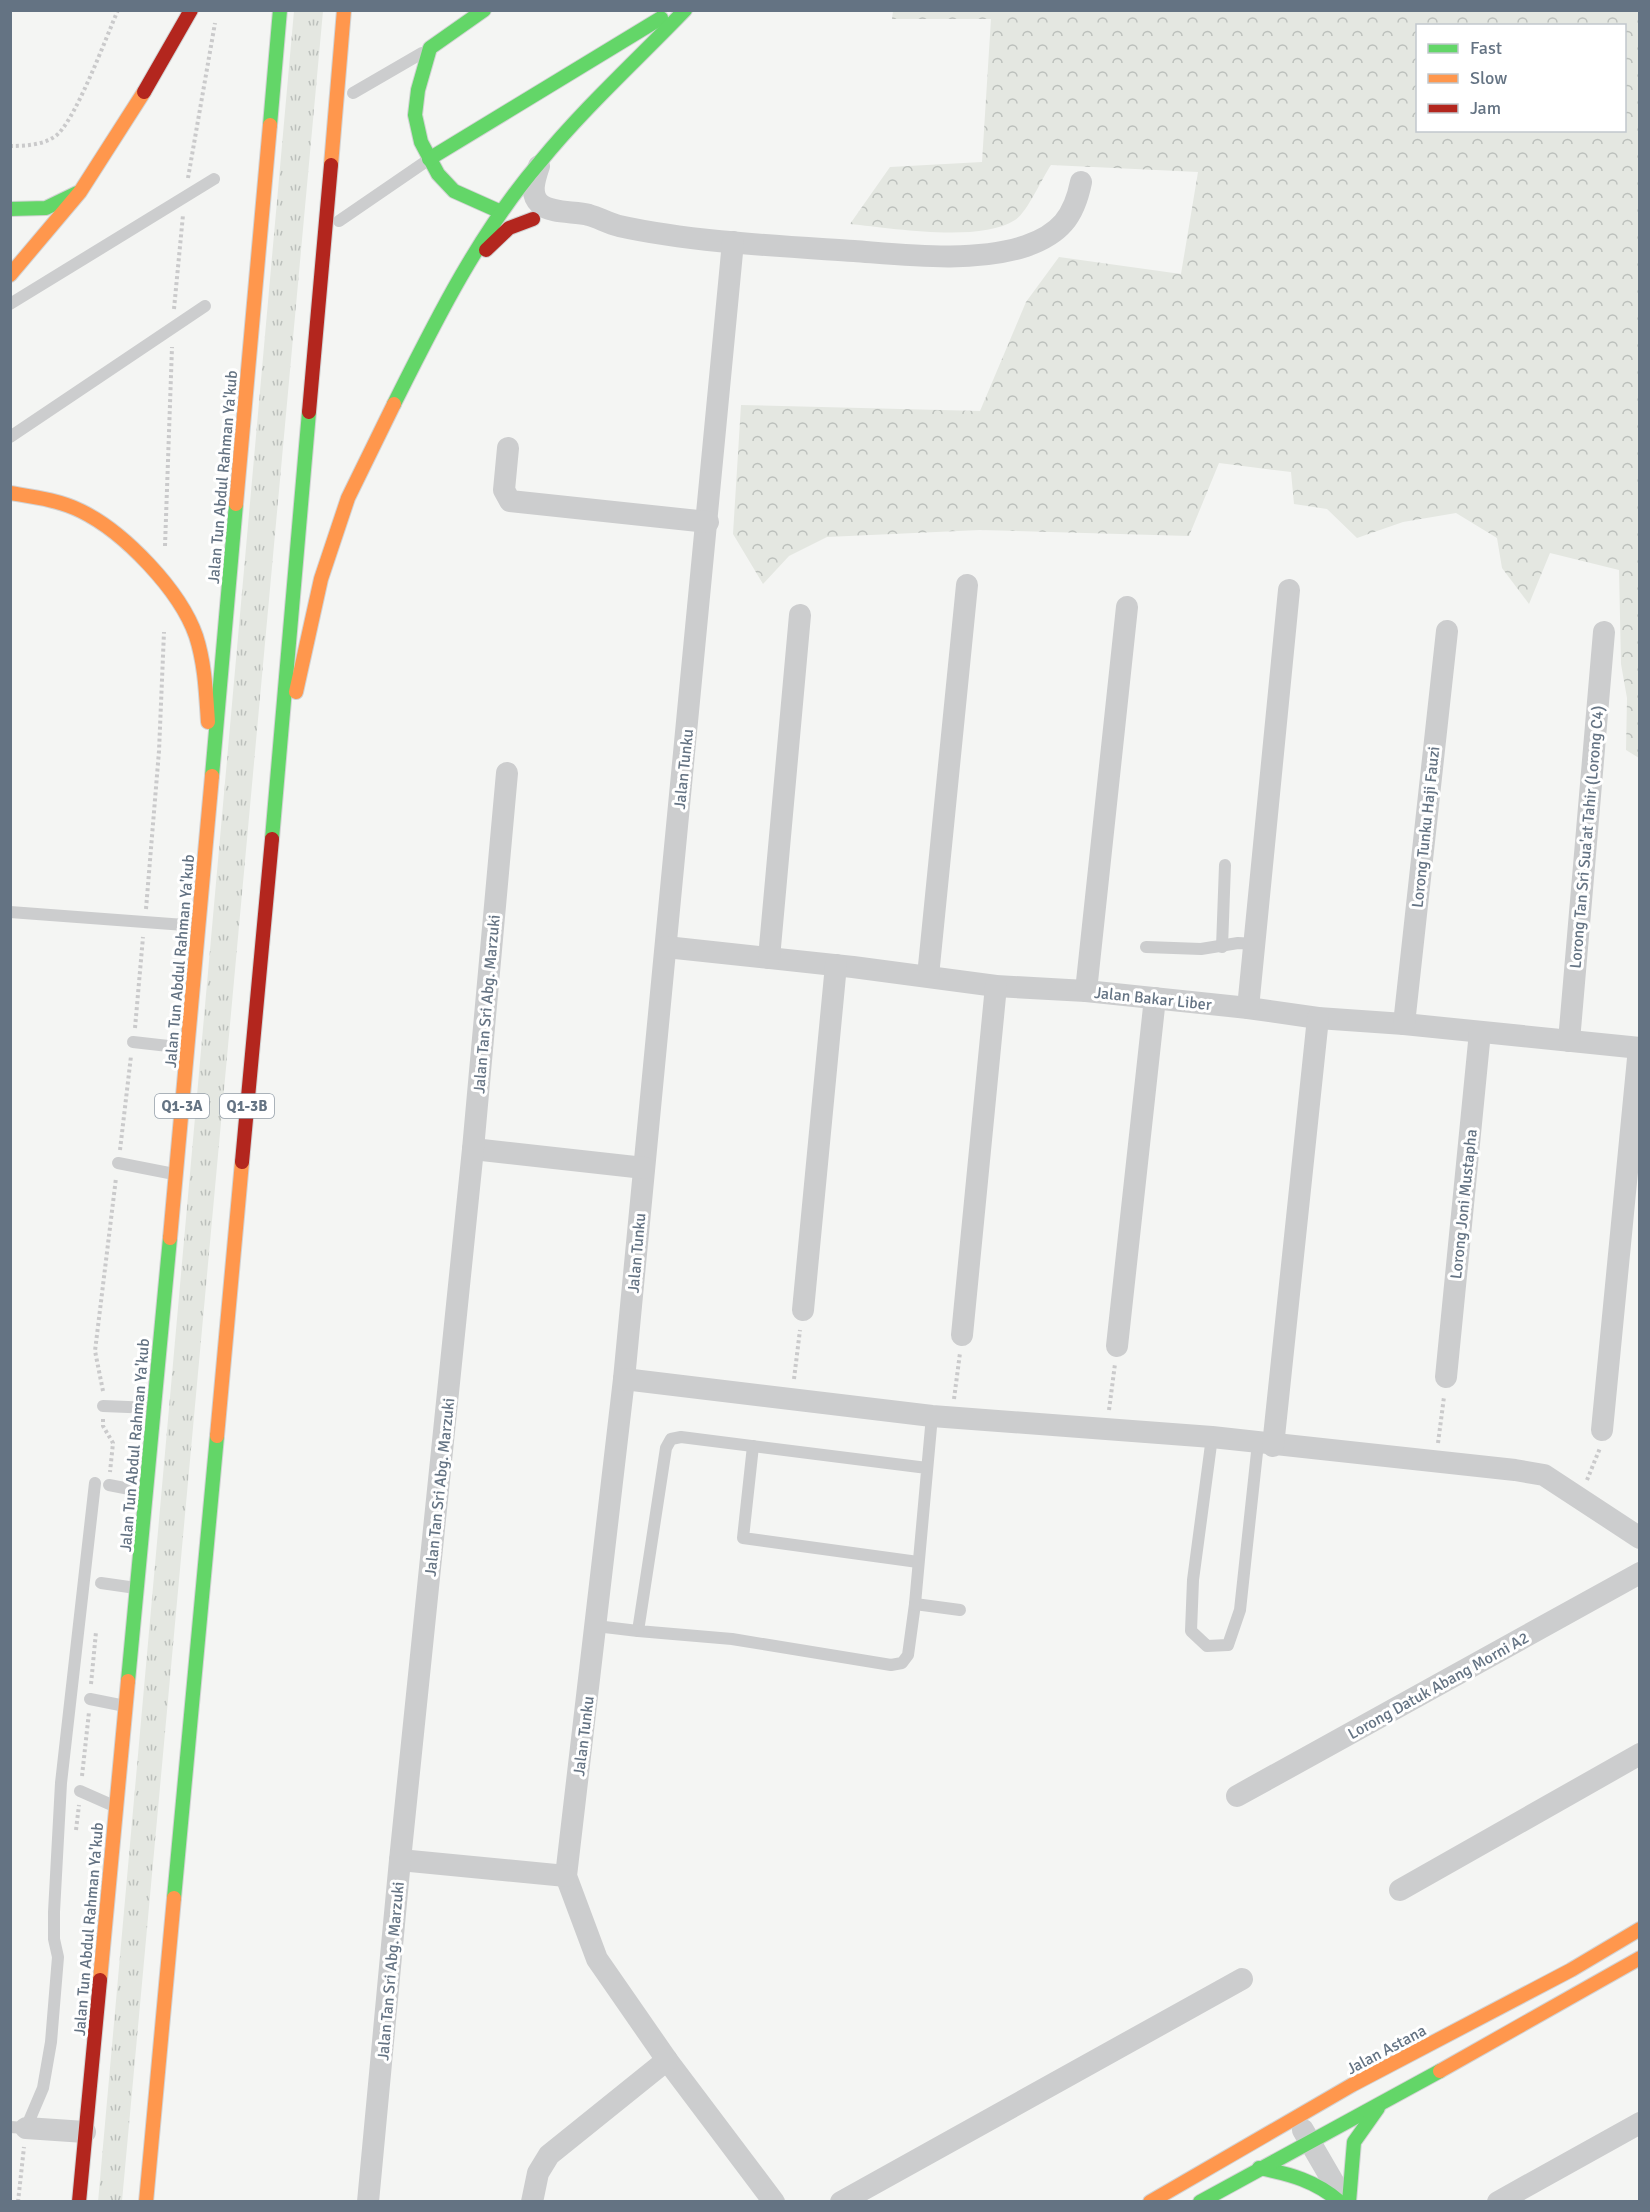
<svg xmlns="http://www.w3.org/2000/svg" width="1650" height="2212" viewBox="0 0 1650 2212" font-family="Signika,sans-serif">
	<style>
		.grass { fill: url(#grass-tufts) }
		.forest { fill: url(#forest-crowns); fill-rule: evenodd }
		.lines { fill: none; stroke-linecap: round; stroke-linejoin: round }
		.fast-casing { stroke: #d2d3d4; stroke-width: 16 }
		.slow-casing { stroke: #d2d3d4; stroke-width: 16 }
		.jam-casing { stroke: #d2d3d4; stroke-width: 16 }
		.path { stroke: #cacacb; stroke-width: 4; stroke-dasharray: 3 3; stroke-linecap: butt }
		.lane { stroke: #cccdce; stroke-width: 12 }
		.street { stroke: #cccdce; stroke-width: 22 }
		.fast { stroke: #63d668; stroke-width: 14 }
		.slow { stroke: #ff974d; stroke-width: 14 }
		.jam { stroke: #b3261e; stroke-width: 14 }
		.labels { text-anchor: middle; stroke-width: 6; stroke-linejoin: round; paint-order: stroke }
		.shield { fill: #fff; stroke: #929da8; stroke-width: 1.5 }
		.shield-label { font-size: 15px; font-weight: bold; fill: #647383 }
		.street-label { font-size: 16px; fill: #647383; stroke: #fff }
	</style>
	<defs>
		<pattern id="grass-tufts" width="24" height="20" patternUnits="userSpaceOnUse" patternTransform="scale(1.5)"><rect width="24" height="20" fill="#e4e7e1"/><path d="M3 7l-1-3M5 7V3M7 7l1-3M15 17l-1-3M17 17v-4M19 17l1-3" fill="none" stroke="#bcc0bc"/></pattern>
		<pattern id="forest-crowns" width="20" height="18" patternUnits="userSpaceOnUse" patternTransform="scale(1.5)"><rect width="20" height="18" fill="#e4e7e1"/><path d="M2 6a3 3 0 1 1 6 0M12 15a3 3 0 1 1 6 0" fill="none" stroke="#bcc0bc"/></pattern>
	</defs>
	<rect width="100%" height="100%" fill="#f4f5f3"/>
	<polygon class="grass" points="294,11 323,11 122,2201 98,2202"/>
	<path class="forest" d="M893 11H1639V758L1626 750 1627 698 1621 664 1619 570 1550 553 1529 604 1502 568 1497 538 1456 513 1403 522 1357 538 1327 509 1294 504 1291 472 1219 463 1189 536 980 530 827 537 789 556 763 584 733 534 741 405 980 411 1026 302 1059 257 1181 274 1198 172 1051 165C1042 178 1027 213 1015 220 980 243 891 228 850 224L890 167 982 162 991 19H892ZM1418 26H1624V130H1418Z"/>
	<g class="lines">
		<defs>
			<g id="fast">
				<polyline points="484,10 430,48 418,90 415,115 421,142 438,174 454,191 501,212"/>
				<polyline points="270,125 280,10"/>
				<polyline points="429,159 661,18"/>
				<polyline points="10,209 46,208 77,193"/>
				<path d="M394 404C436 320 479 233 540 162 584 108 637 60 685 10"/>
				<polyline points="212,776 236,504"/>
				<polyline points="272,839 309,412"/>
				<polyline points="128,1681 170,1238"/>
				<polyline points="174,1898 217,1436"/>
				<path d="M1259 2168C1290 2174 1316 2181 1340 2202"/>
				<polyline points="1200,2202 1440,2071"/>
				<polyline points="1349,2202 1354,2142 1378,2108"/>
			</g>
			<g id="slow">
				<polyline points="331,165 344,10"/>
				<polyline points="10,275 80,192 144,92"/>
				<path d="M10 493C34 497 59 500 81 511 124 532 180 590 196 636 205 664 206 693 208 722"/>
				<polyline points="236,504 270,125"/>
				<polyline points="296,692 321,579 348,498 394,404"/>
				<polyline points="170,1238 212,776"/>
				<polyline points="217,1436 242,1162"/>
				<polyline points="100,1980 128,1681"/>
				<polyline points="1440,2071 1640,1958"/>
				<polyline points="146,2202 174,1898"/>
				<polyline points="1150,2202 1352,2085 1571,1970 1640,1929"/>
			</g>
			<g id="jam">
				<polyline points="144,92 191,10"/>
				<polyline points="486,250 509,228 533,219"/>
				<polyline points="309,412 331,165"/>
				<polyline points="242,1162 272,839"/>
				<polyline points="79,2202 100,1980"/>
			</g>
		</defs>
		<use href="#fast" class="fast-casing"/>
		<use href="#slow" class="slow-casing"/>
		<use href="#jam" class="jam-casing"/>
		<g class="path">
			<path d="M10 146C26 146 47 145 59 133 79 111 105 40 118 10"/>
			<polyline points="188,178 215,23"/>
			<polyline points="174,309 183,215"/>
			<polyline points="165,546 172,347"/>
			<polyline points="146,909 159,751 164,632"/>
			<polyline points="135,1028 143,937"/>
			<polyline points="120,1150 131,1056"/>
			<polyline points="794,1379 800,1330"/>
			<polyline points="103,1391 95,1351 116,1178"/>
			<polyline points="954,1399 960,1353"/>
			<polyline points="1109,1410 1115,1364"/>
			<polyline points="103,1419 103,1426 113,1443 110,1472"/>
			<polyline points="1438,1443 1444,1397"/>
			<polyline points="1587,1480 1600,1448"/>
			<polyline points="91,1684 96,1632"/>
			<polyline points="82,1776 89,1712"/>
			<polyline points="76,1830 79,1805"/>
			<polyline points="18,2202 24,2147"/>
		</g>
		<g class="lane">
			<polyline points="353,93 422,53"/>
			<polyline points="339,221 428,160"/>
			<polyline points="10,304 214,179"/>
			<polyline points="10,437 205,306"/>
			<polyline points="10,912 198,926"/>
			<polyline points="1146,947 1201,949 1238,943 1255,944"/>
			<polyline points="1222,947 1225,865"/>
			<polyline points="133,1042 186,1048"/>
			<polyline points="118,1163 174,1174"/>
			<polyline points="103,1406 153,1408"/>
			<polyline points="1212,1437 1193,1580 1191,1631 1207,1646 1228,1645 1240,1610 1258,1443"/>
			<polyline points="753,1446 743,1538 918,1562"/>
			<polyline points="927,1468 681,1437 671,1439 666,1448 638,1631 732,1639 891,1665 902,1663 908,1655 915,1604 932,1416"/>
			<polyline points="109,1485 145,1492"/>
			<polyline points="101,1583 136,1588"/>
			<polyline points="915,1604 960,1610"/>
			<polyline points="596,1626 638,1631"/>
			<polyline points="90,1699 125,1706"/>
			<polyline points="80,1791 114,1806"/>
			<polyline points="10,2127 26,2128 43,2088 51,2042 58,1957 54,1939 54,1912 61,1783 95,1483"/>
		</g>
		<g class="street">
			<path d="M539 166C535 178 529 194 540 204 552 214 574 211 589 215 599 218 608 223 619 226 691 242 779 246 854 251 907 255 975 263 1026 246 1060 234 1074 217 1081 182"/>
			<polyline points="733,242 624,1379 566,1876 597,1959 667,2060 774,2202"/>
			<polyline points="508,448 504,490 510,501 708,522"/>
			<polyline points="666,947 853,967 996,986 1086,991 1248,1008 1318,1018 1404,1024 1640,1048"/>
			<polyline points="769,958 800,615"/>
			<polyline points="928,976 967,585"/>
			<polyline points="1086,991 1127,607"/>
			<polyline points="1248,1008 1289,590"/>
			<polyline points="1404,1024 1447,631"/>
			<polyline points="1569,1041 1604,632"/>
			<polyline points="473,1149 644,1168"/>
			<polyline points="803,1310 836,965"/>
			<polyline points="962,1335 996,986"/>
			<polyline points="1117,1346 1155,998"/>
			<polyline points="1446,1377 1480,1032"/>
			<polyline points="624,1379 932,1416 1212,1437 1515,1470 1544,1475 1640,1538"/>
			<polyline points="1602,1430 1639,1048"/>
			<polyline points="1273,1446 1318,1018"/>
			<polyline points="1237,1796 1640,1573"/>
			<polyline points="400,1860 566,1876"/>
			<polyline points="1400,1890 1640,1754"/>
			<polyline points="26,2128 85,2132"/>
			<polyline points="1303,2130 1342,2197"/>
			<polyline points="368,2202 400,1860 473,1149 507,773"/>
			<polyline points="532,2202 538,2173 549,2155 667,2060"/>
			<polyline points="841,2202 1242,1979"/>
			<polyline points="1498,2202 1640,2123"/>
		</g>
		<use href="#fast" class="fast"/>
		<use href="#slow" class="slow"/>
		<use href="#jam" class="jam"/>
	</g>
	<g class="labels">
		<g class="shield">
			<rect x="155" y="1094" width="54" height="24" rx="4.5"/>
			<rect x="220" y="1094" width="54" height="24" rx="4.5"/>
		</g>
		<g class="shield-label">
			<text x="182" y="1111">Q1-3A</text>
			<text x="247" y="1111">Q1-3B</text>
		</g>
		<g class="street-label">
			<text transform="translate(222 477) rotate(-85)" y="6">Jalan Tun Abdul Rahman Ya'kub</text>
			<text transform="translate(683 769) rotate(-84)" y="6">Jalan Tunku</text>
			<text transform="translate(1425 827) rotate(-84)" y="6">Lorong Tunku Haji Fauzi</text>
			<text transform="translate(1586 837) rotate(-85)" y="6">Lorong Tan Sri Sua'at Tahir (Lorong C4)</text>
			<text transform="translate(179 961) rotate(-85)" y="6">Jalan Tun Abdul Rahman Ya'kub</text>
			<text transform="translate(1153 998) rotate(6)" y="6">Jalan Bakar Liber</text>
			<text transform="translate(486 1004) rotate(-85)" y="6">Jalan Tan Sri Abg. Marzuki</text>
			<text transform="translate(1463 1204) rotate(-84)" y="6">Lorong Joni Mustapha</text>
			<text transform="translate(636 1253) rotate(-85)" y="6">Jalan Tunku</text>
			<text transform="translate(134 1445) rotate(-85)" y="6">Jalan Tun Abdul Rahman Ya'kub</text>
			<text transform="translate(439 1487) rotate(-84)" y="6">Jalan Tan Sri Abg. Marzuki</text>
			<text transform="translate(1438 1685) rotate(-29)" y="6">Lorong Datuk Abang Morni A2</text>
			<text transform="translate(583 1736) rotate(-83)" y="6">Jalan Tunku</text>
			<text transform="translate(88 1929) rotate(-85)" y="6">Jalan Tun Abdul Rahman Ya'kub</text>
			<text transform="translate(390 1971) rotate(-85)" y="6">Jalan Tan Sri Abg. Marzuki</text>
			<text transform="translate(1386 2049) rotate(-28)" y="6">Jalan Astana</text>
		</g>
	</g>
	<rect width="1650" height="2212" fill="none" stroke="#647383" stroke-width="24"/>
	<rect x="1416" y="24" width="210" height="108" fill="#ffffff" stroke="#c1c7cd" stroke-width="1.5"/>
	<rect x="1428" y="44" width="30" height="9" fill="#63d668" stroke="#c1c7cd" stroke-width="1.5"/>
	<text x="1470" y="54" font-size="18" fill="#647383">Fast</text>
	<rect x="1428" y="74" width="30" height="9" fill="#ff974d" stroke="#c1c7cd" stroke-width="1.5"/>
	<text x="1470" y="84" font-size="18" fill="#647383">Slow</text>
	<rect x="1428" y="104" width="30" height="9" fill="#b3261e" stroke="#c1c7cd" stroke-width="1.5"/>
	<text x="1470" y="114" font-size="18" fill="#647383">Jam</text>
</svg>
